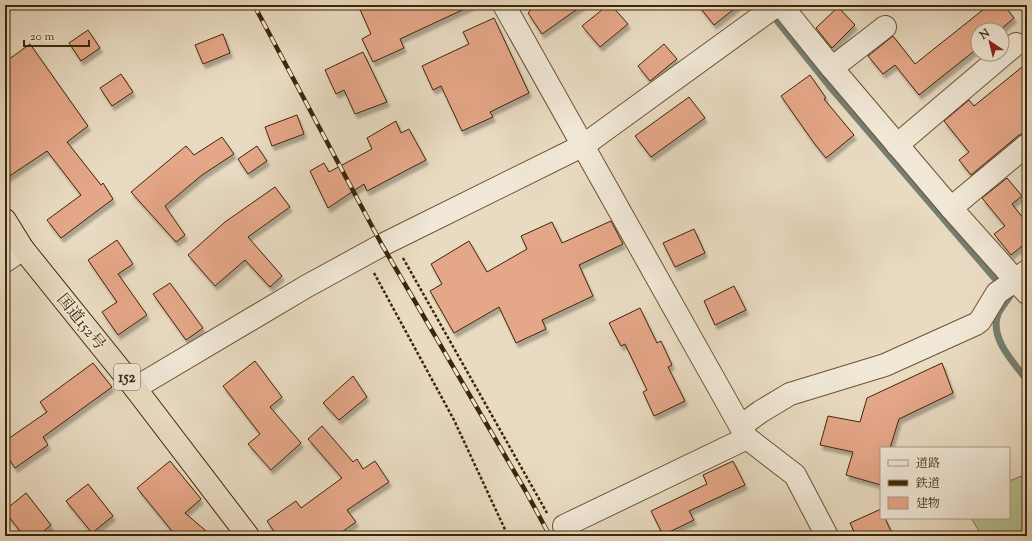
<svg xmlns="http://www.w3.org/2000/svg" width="1032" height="541" viewBox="0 0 1032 541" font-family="'Sorts Mill Goudy','Noto Serif JP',serif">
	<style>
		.green { fill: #b8c092; stroke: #7c734b }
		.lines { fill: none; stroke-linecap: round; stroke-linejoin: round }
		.stream { stroke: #757e71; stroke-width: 7 }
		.building { fill: #e5a789; stroke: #3f2604; filter: url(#shadow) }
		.minor-casing { stroke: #6a5334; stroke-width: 24 }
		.highway-casing { stroke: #3f2604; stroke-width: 24 }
		.path { stroke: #3f2604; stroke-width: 2.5; stroke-dasharray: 3 2; stroke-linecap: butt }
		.minor { stroke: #f1e8d7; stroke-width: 22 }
		.highway { stroke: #e9dbc2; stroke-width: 22 }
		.rail-casing { stroke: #3f2604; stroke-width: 4.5 }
		.rail { stroke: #f1e8d7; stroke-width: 3; stroke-dasharray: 9; stroke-linecap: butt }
		.labels { text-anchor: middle; stroke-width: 4; stroke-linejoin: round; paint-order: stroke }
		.shield { fill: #f1e8d7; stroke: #746043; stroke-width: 1 }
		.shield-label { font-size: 15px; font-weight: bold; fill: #3f2604 }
		.street-label { font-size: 16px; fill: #3f2604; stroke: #f1e8d7 }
	</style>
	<defs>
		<filter id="shadow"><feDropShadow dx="2.5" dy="4.5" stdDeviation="1" flood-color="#0004"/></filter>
	</defs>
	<rect width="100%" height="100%" fill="#e9dbc2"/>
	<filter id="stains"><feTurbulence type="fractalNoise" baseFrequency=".005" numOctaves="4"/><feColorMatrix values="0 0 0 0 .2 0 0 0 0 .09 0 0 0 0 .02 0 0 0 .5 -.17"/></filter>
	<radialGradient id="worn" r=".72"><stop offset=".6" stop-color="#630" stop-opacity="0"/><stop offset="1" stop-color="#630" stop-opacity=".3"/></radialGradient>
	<polygon class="green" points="1027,474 1027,536 982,536 971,518 1009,518 1009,481"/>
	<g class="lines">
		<path class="stream" d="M771 13 832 89 1010 296C1006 302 1001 308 998 314 989 338 1014 363 1027 380"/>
	</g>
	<g class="building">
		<polygon points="358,5 473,5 400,39 404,48 373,62 362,39 371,34"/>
		<polygon points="536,5 583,5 542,34 528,13"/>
		<polygon points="608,5 611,5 628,24 600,47 582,26"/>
		<polygon points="698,5 739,5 714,25"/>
		<polygon points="989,5 1004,5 1014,18 1000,30 978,30 978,48 919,95 895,65 883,74 868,56 893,36 915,64"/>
		<polygon points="838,7 855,25 832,48 816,28"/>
		<polygon points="494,18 529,93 490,112 493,117 462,131 441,86 433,90 422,66 469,44 463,32"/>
		<polygon points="88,30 100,48 81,61 69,43"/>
		<polygon points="223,34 230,53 203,64 195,45"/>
		<polygon points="30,44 88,126 67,142 101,185 103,183 113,199 61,238 47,220 81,195 47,151 5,179 5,62"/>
		<polygon points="664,44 677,59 650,81 638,66"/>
		<polygon points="363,52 387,102 355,114 344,90 336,94 325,70"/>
		<polygon points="1027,63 1027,133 1019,135 971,175 959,160 969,152 944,121 969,100 974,106"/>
		<polygon points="121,74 133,92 112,106 100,88"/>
		<polygon points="810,75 826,98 824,99 854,135 826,158 814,143 781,96"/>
		<polygon points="689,97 705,118 651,157 635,136"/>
		<polygon points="297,115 304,134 272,146 265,127"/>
		<polygon points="396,121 401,133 409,129 426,160 367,191 364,184 328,208 310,171 324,163 329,172 372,149 367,138"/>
		<polygon points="222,137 234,154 202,175 165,206 185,235 176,242 131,192 186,146 194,155"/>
		<polygon points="257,146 267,161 248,174 238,159"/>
		<polygon points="1007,178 1022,196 1012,204 1027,223 1027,242 1011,255 994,234 1005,226 982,198"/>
		<polygon points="275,187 290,207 248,237 282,276 270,287 245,260 215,286 188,255 225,222"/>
		<polygon points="611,221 623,244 579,265 593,296 542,320 546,329 516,343 499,307 454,333 430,291 442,284 431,264 469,241 487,272 527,249 521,236 552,222 562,243"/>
		<polygon points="694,229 705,253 675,267 663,243"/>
		<polygon points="117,240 133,264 118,274 147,315 118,335 102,312 117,302 88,260"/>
		<polygon points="170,283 203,328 186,340 153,294"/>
		<polygon points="734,286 746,310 715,325 704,301"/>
		<polygon points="640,308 657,343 661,341 672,365 668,367 685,401 654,416 643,392 647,390 625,344 621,346 609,323"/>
		<polygon points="255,361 282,397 270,407 301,443 271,470 248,444 260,434 223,386"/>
		<polygon points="93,363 112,387 43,437 48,445 15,468 5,453 5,441 47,412 40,402"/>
		<polygon points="942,363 953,393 899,419 890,448 881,448 881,485 846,475 853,452 820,445 828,416 860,422 867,398"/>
		<polygon points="353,376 367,397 339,420 323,403"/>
		<polygon points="322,426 353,462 357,459 363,469 375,461 389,482 347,510 356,522 336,536 277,536 267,521 296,501 301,508 342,478 308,439"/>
		<polygon points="170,461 201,499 185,513 212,536 176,536 137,488"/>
		<polygon points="733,461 745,485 689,511 694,520 663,535 651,511 707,484 703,475"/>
		<polygon points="88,484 113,516 92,533 66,501"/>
		<polygon points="26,493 51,525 38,536 24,536 5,512 5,510"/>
		<polygon points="881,509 881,518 885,518 893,536 856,536 850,523"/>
	</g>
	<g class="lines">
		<defs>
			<g id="minor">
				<polyline points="504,5 747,438 795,475 827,536"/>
				<polyline points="781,5 832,68 951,208 1027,293"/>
				<polyline points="832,68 885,27"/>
				<polyline points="897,145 1016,44"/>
				<polyline points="951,208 1027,145"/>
				<polyline points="5,261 23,249"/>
				<polyline points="135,388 307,286 382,245 584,145 777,5"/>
				<polyline points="741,426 760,412 790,394 885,365 976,324 980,321 997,293 1016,280 1027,271"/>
				<polyline points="569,536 564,526 747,438"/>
			</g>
			<polyline id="highway" points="5,220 23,249 135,388 248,536"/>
		</defs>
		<use href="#minor" class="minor-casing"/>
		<use href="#highway" class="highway-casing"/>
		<g class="path">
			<polyline points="403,258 547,513"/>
			<polyline points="374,273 454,420 508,536"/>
			<polyline points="537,536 544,533"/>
		</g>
		<use href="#minor" class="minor"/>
		<use href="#highway" class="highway"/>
		<defs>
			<polyline id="rail" points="254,5 382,245 525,490 550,536"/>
		</defs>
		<use href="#rail" class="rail-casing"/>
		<use href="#rail" class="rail"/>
	</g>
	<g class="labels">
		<rect class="shield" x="114" y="364" width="26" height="26" rx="3"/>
		<g class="shield-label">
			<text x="127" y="382">152</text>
		</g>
		<g class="street-label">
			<text transform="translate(82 321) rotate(51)" y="6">国道152号</text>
		</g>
	</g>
	<rect width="1032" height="541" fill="none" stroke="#e9dbc2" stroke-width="20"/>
	<rect x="6" y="6" width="1020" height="529" fill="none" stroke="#3f2604" stroke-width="2"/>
	<rect x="10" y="10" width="1012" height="521" fill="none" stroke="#3f2604"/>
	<rect x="880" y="447" width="130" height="72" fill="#f1e8d7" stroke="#aa9a83"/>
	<rect x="888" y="460" width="20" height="6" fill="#f1e8d7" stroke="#aa9a83"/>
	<text x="916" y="467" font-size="12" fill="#3f2604">道路</text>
	<rect x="888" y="480" width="20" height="6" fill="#3f2604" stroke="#aa9a83"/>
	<text x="916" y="487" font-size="12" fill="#3f2604">鉄道</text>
	<rect x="888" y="497" width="20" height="12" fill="#e5a789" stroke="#aa9a83"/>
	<text x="916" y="507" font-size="12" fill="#3f2604">建物</text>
	<g transform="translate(990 42) rotate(325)"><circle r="19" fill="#f1e8d7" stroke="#aa9a83"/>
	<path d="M0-3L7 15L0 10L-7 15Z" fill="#8f2418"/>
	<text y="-6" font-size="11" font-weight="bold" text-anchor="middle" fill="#3f2604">N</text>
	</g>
	<path d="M24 40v6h65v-6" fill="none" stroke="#3f2604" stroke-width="2"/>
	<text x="30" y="40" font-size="12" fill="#3f2604" stroke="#f1e8d7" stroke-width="3" paint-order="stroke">20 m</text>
	<rect width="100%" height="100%" filter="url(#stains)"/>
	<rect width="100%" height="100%" fill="url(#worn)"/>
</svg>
